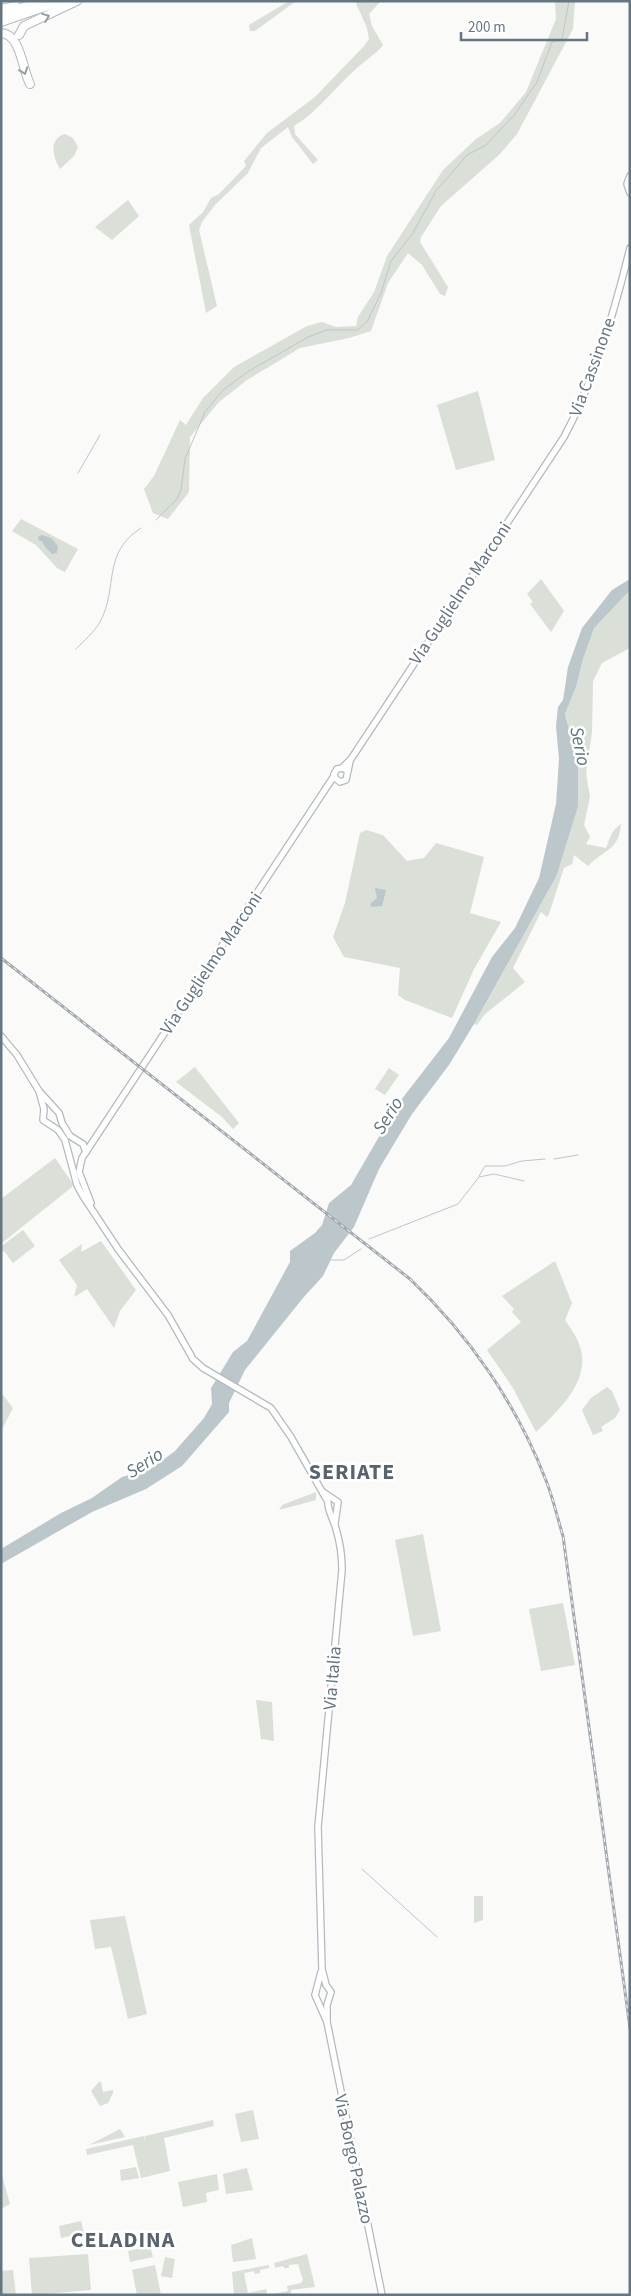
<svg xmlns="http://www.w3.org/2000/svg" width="631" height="2296" viewBox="0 0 631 2296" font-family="'Source Sans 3',sans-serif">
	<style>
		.green { fill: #dadfd7 }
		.water { fill: #bbc7cb }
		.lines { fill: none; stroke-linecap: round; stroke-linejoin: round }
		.stream { stroke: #bbc7cb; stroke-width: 1 }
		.secondary-casing { stroke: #b3babf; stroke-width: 8 }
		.highway-casing { stroke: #b4b9bd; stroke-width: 10 }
		.secondary { stroke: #fff; stroke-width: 5.5 }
		.highway { stroke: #fff; stroke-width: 8 }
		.rail-casing { stroke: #a2aab0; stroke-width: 3 }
		.rail { stroke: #fff; stroke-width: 1; stroke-dasharray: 4; stroke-linecap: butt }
		.oneway { stroke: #939fa8 }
		.labels { text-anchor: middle; stroke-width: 5; stroke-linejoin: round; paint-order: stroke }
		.street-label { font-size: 18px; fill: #657683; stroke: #fff }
		.water-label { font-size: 19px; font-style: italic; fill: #60757c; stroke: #fff }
		.district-label { font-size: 22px; font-weight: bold; letter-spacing: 1px; fill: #57646e; stroke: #fff }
	</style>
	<rect width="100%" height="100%" fill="#fafaf8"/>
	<g class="green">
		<polygon points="289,1 296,1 255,31 250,31 249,25"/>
		<path d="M355 1H381L369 14 372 26 383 45C376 54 366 60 357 68 335 87 319 111 294 126L295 134 318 160 313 164 292 137 288 127 261 148 248 173 215 205 202 222 199 230 217 306 206 313 189 225 203 212 211 198 219 194 246 166 244 161 267 133 315 97 364 46 369 39 367 28Z"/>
		<polygon points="555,1 575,1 573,29 517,134 500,154 441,206 421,237 420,242 448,287 445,296 440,294 422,265 408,253 388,283 371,331 349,338 300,348 247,380 219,402 190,437 189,492 168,519 153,513 144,489 154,476 180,420 186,425 203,398 234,367 307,326 322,322 336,327 356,326 358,317 374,292 387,256 443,170 476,139 500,123 526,92 556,19"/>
		<path d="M65 134 73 138 78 147 74 156 60 169C53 157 48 139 65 134Z"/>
		<polygon points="128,200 139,216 112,240 95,227"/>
		<polygon points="478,391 495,460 456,470 437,405"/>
		<polygon points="21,519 78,549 65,572 57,568 36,545 12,531"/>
		<polygon points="541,579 564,611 551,632 530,604 533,602 527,594"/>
		<path d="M630 590V644L628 649 602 663 593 681 592 732 586 773 590 797 584 825 590 837 586 844 606 848C610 839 611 830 621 824 619 851 604 849 588 866L574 855 572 864 564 868 549 914 547 917 541 912 513 968 525 982 484 1015 477 1025 474 1024 556 877 568 725 565 714 576 687 583 659 594 627Z"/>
		<polygon points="366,830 383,835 407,861 424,858 436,843 484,857 470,913 501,922 474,969 452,1018 405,1000 398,995 400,968 344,957 333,937 345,903 360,833"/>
		<polygon points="195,1067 239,1123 233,1129 222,1117 176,1082"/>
		<polygon points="389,1068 399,1075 385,1095 375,1089"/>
		<polygon points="55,1158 73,1184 72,1187 2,1243 3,1245 23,1230 35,1246 13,1263 4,1251 1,1252 1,1199"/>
		<polygon points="101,1241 136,1290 120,1311 114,1328 87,1289 74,1297 77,1285 59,1260 82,1244 81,1252"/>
		<path d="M555 1261 572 1303 565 1320C570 1328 576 1335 579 1344 593 1379 559 1410 536 1432L513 1388 487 1350 521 1322 512 1312 514 1309 502 1296Z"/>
		<polygon points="607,1387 612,1391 620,1410 615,1418 601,1427 603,1431 593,1435 582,1410 591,1398"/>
		<polygon points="3,1395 13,1408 1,1431 1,1396"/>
		<polygon points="316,1492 316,1500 279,1510 282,1505"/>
		<polygon points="423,1534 441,1631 413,1636 395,1540"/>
		<polygon points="563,1603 575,1665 541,1671 529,1609"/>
		<polygon points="256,1700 272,1702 274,1741 261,1739"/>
		<polygon points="474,1896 483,1896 483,1920 474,1923"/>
		<polygon points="125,1916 147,2014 128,2019 111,1947 95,1949 90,1920"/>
		<polygon points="99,2082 101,2082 103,2092 113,2090 113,2093 108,2103 100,2106 91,2091"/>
		<polygon points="253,2110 259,2139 241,2142 235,2114"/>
		<polygon points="213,2120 214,2126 164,2138 170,2171 141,2178 133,2145 87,2155 86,2149 144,2136 146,2142 145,2136"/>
		<polygon points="120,2129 125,2137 89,2145"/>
		<polygon points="136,2167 139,2178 121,2181 120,2170"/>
		<polygon points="247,2168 253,2190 226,2194 223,2174"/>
		<polygon points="1,2172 10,2204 1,2209"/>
		<polygon points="217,2174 219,2190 206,2193 207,2202 183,2207 178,2182"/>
		<polygon points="81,2221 84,2233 61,2238 59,2226"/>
		<polygon points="252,2238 256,2259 233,2262 231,2245"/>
		<polygon points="150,2246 153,2257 130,2262 128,2251"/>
		<polygon points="88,2254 91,2290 32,2295 29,2258"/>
		<polygon points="307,2254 315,2287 291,2290 291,2295 268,2295 288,2291 287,2286 301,2283 303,2280 298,2264 289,2265 289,2268 284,2268 283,2266 275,2268 274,2263"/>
		<polygon points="165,2257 175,2259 172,2278 161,2276"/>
		<polygon points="155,2265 161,2295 137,2295 132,2270"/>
		<polygon points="269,2265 269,2268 260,2270 260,2273 255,2274 254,2271 244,2273 248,2293 266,2289 267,2294 234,2295 232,2272"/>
		<polygon points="13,2270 16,2295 1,2295 1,2271"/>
	</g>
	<g class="water">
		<polygon points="42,535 51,538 58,546 57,553 52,554 45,547 42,541 39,541 38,537"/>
		<polygon points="630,579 630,590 594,628 583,659 576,687 565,714 578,764 578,806 556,877 474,1024 449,1065 412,1114 379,1169 354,1227 334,1253 323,1276 303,1298 245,1370 229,1403 229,1412 182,1466 146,1489 92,1512 1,1564 1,1549 61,1513 92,1498 122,1477 152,1468 175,1451 204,1418 212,1404 211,1388 233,1352 247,1341 290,1262 290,1251 315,1233 322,1225 329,1203 351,1185 398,1104 449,1038 492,957 515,928 539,878 556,804 559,759 556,726 558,707 563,700 568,667 582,628 612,590"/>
		<polygon points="375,888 386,890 382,906 372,907 370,904 377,898"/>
	</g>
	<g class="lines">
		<g class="stream">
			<polyline points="78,473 100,435"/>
			<polyline points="156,520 177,499 181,490 185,459 205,412 223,390 249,371 308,337 327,330 357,330 367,322 381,293 391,261 413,233 436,191 467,155 486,145 515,114 537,82 552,42 562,39 569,1"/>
			<path d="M76 649C84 641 94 632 100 622 119 586 101 554 141 528"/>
			<polyline points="554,1159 578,1155"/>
			<polyline points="479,1176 485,1166 505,1166 522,1161 545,1159"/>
			<polyline points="369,1239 458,1204 479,1177 494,1174 524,1181"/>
			<polyline points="330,1260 344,1260 361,1249"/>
			<polyline points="362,1869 437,1937"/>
		</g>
		<defs>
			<g id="secondary">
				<polyline points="630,176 627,184 630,193"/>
				<path d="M342 768 351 759 564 437C594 381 615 310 630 248"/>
				<polyline points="347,771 344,768 337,769 334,774 335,778 340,782 346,780 350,761"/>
				<polyline points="1,1036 17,1055 39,1091 59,1113 62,1123 70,1136 83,1144 86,1152"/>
				<path d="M39 1091 44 1109 43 1120 58 1130 65 1140 77 1185 83 1196 118 1249 168 1315 193 1359 203 1368 271 1408 291 1437 328 1502C327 1510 334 1520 336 1529 340 1542 342 1556 342 1570L318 1827 322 1969 326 1985 331 1992 327 2005V2022"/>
				<polyline points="91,1203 79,1172 82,1158 334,776"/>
				<polyline points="323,1492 338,1502 335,1523"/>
				<polyline points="321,1972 315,1995 327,2022 382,2295"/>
			</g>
			<g id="highway">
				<polyline points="1,9 16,6"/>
				<polyline points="1,15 41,1"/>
				<polyline points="1,22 62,1"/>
				<path d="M1 33C21 34 22 69 30 84"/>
				<polyline points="19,35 24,26 77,1"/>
			</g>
		</defs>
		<use href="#secondary" class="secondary-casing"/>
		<use href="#highway" class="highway-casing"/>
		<use href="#secondary" class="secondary"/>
		<use href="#highway" class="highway"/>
		<defs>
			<path id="rail" d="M1 958 410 1279C468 1334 516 1403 545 1478 553 1497 557 1517 563 1536L630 2028"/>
		</defs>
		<use href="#rail" class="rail-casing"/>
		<use href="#rail" class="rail"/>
	</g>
	<defs><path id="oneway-chevron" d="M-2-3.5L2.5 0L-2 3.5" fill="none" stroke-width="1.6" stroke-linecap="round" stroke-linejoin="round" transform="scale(1.25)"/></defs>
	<g class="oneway">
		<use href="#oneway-chevron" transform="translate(46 17) rotate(-22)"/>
		<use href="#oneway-chevron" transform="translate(24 71) rotate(70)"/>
	</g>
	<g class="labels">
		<g class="street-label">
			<text transform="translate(592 367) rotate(-70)" y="6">Via Cassinone</text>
			<text transform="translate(460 593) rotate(-56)" y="6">Via Guglielmo Marconi</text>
			<text transform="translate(211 963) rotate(-56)" y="6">Via Guglielmo Marconi</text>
			<text transform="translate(332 1678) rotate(-85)" y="6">Via Italia</text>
			<text transform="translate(354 2159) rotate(78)" y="6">Via Borgo Palazzo</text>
		</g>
		<g class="water-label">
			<text transform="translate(581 746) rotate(78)" y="7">Serio</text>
			<text transform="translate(387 1115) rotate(-58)" y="7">Serio</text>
			<text transform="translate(144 1462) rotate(-33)" y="7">Serio</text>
		</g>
		<g class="district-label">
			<text x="352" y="1479">SERIATE</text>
			<text x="123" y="2247">CELADINA</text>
		</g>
	</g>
	<rect width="631" height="2296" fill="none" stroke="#657683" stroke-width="5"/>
	<path d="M461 32v8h126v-8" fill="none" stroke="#657683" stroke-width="2.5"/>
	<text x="468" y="32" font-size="15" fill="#657683" stroke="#ffffff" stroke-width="4" paint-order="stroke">200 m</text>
</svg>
